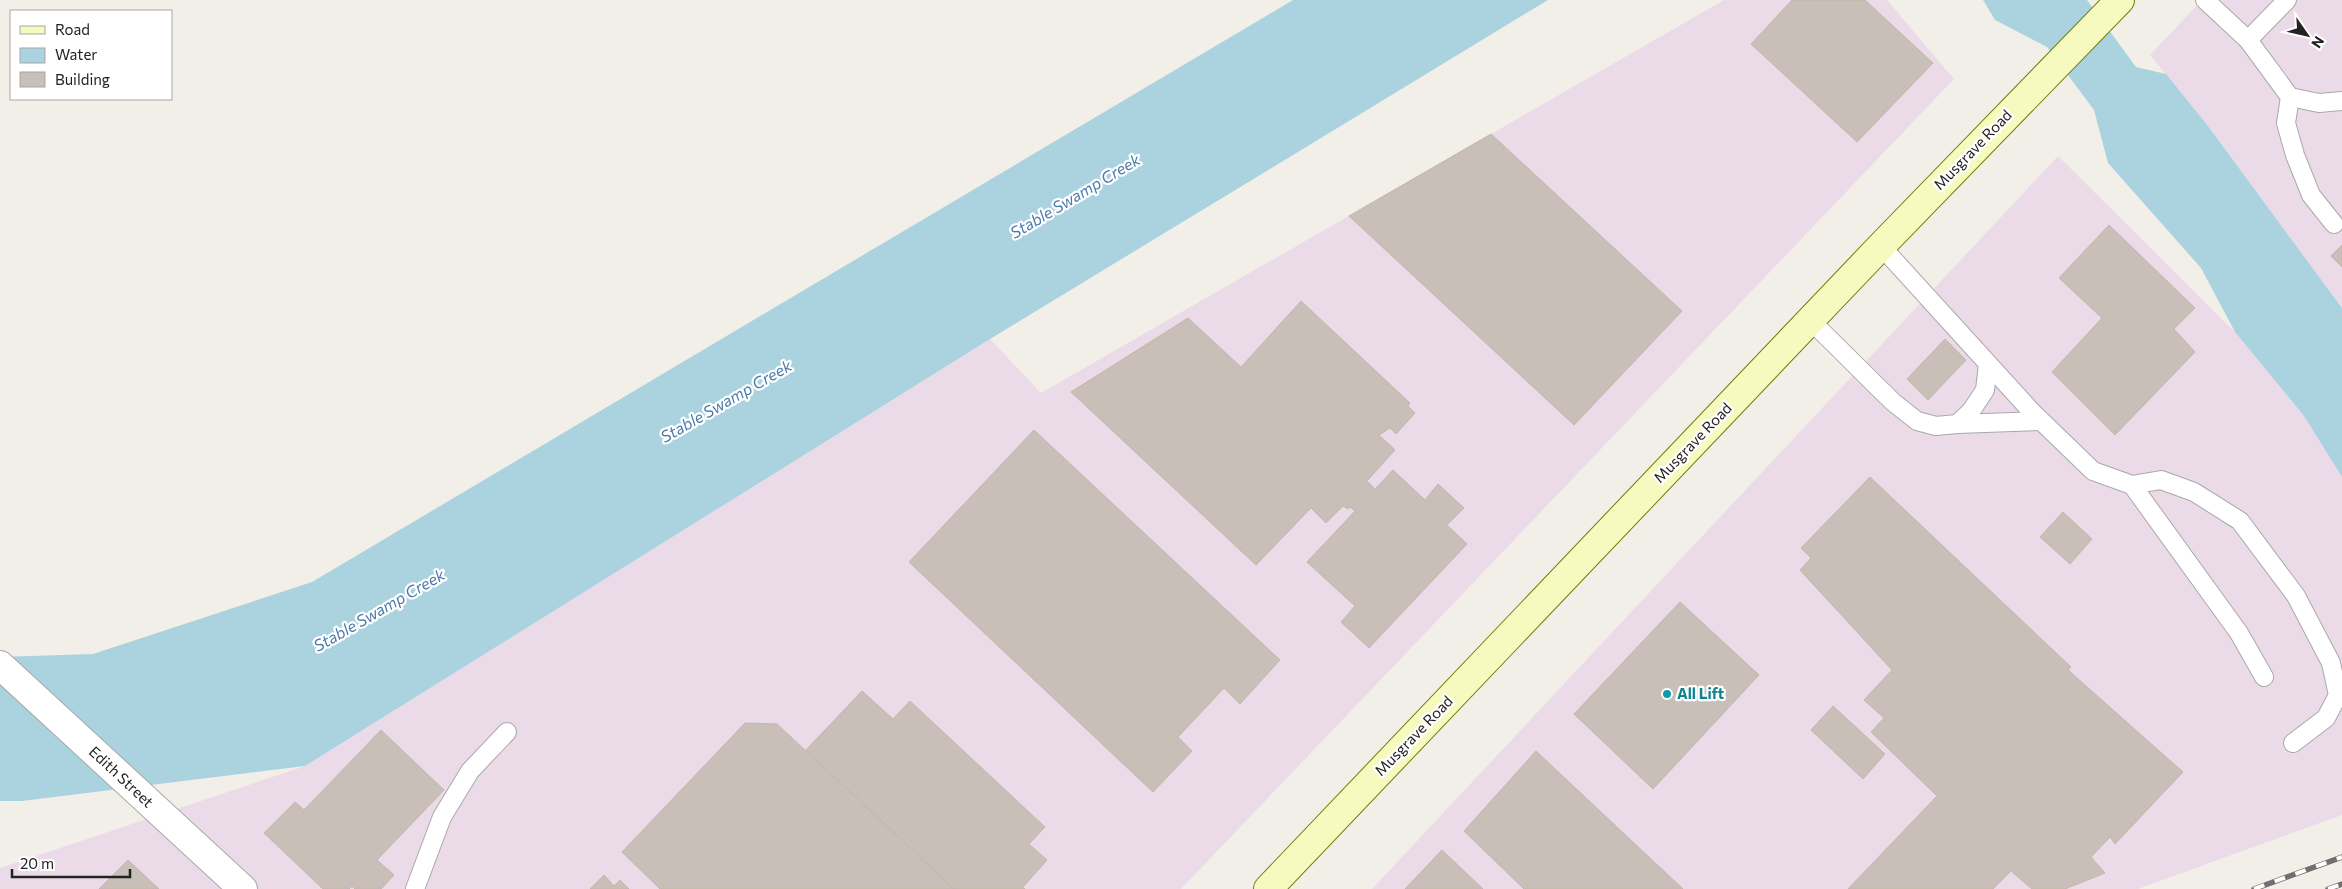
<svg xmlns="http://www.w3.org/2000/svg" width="2342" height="889" viewBox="0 0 2342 889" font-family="Commissioner,sans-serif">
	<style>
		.industrial { fill: #ebdbe8 }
		.water { fill: #aad3df }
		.building { fill: #c7bfb8; stroke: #c4b6ab }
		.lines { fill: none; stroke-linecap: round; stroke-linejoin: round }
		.lane-casing { stroke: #a9a9a9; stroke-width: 20 }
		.street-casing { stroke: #a9a9a9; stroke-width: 30 }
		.secondary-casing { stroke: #707d05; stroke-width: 30 }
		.lane { stroke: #fff; stroke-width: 18 }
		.street { stroke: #fff; stroke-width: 28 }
		.secondary { stroke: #f7fabf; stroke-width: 28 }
		.rail-casing { stroke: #707070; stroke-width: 5.5 }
		.rail { stroke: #fff; stroke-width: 4; stroke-dasharray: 11; stroke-linecap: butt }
		.culture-dot { fill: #0f9aa8; stroke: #fff; stroke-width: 2 }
		.labels { text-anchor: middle; stroke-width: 4.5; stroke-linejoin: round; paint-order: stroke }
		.street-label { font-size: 15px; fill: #222; stroke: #fff }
		.culture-label { font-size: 15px; font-weight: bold; fill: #0d838f; stroke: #fff; text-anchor: start }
		.water-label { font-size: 16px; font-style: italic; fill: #4a7aab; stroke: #fff }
	</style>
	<rect width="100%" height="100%" fill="#f2efe9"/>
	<g class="industrial">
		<polygon points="1724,0 1887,0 1954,79 1181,889 0,889 0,868 305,766 990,339 1041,393"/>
		<polygon points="2202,0 2342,0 2342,308 2208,126 2150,55"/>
		<polygon points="2058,156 2235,332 2304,416 2342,477 2342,815 2138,889 1372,889"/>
	</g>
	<g class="water">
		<polygon points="1293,0 1548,0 990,339 305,766 22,801 0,801 0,657 93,654 312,582"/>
		<polygon points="1983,0 2087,0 2136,67 2166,74 2208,126 2342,308 2342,477 2304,416 2235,332 2201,268 2108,163 2094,110 2047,47 1995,20"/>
	</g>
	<g class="building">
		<polygon points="1792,0 1865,0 1933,63 1857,142 1751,44"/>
		<polygon points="1491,134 1682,311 1574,425 1349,216"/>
		<polygon points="2109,225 2195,308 2174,329 2195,352 2115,435 2052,372 2102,318 2059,278"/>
		<polygon points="2342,245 2342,267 2331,256"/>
		<polygon points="1301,301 1410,403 1408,406 1415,413 1396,434 1390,428 1379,435 1395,450 1367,481 1375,489 1393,470 1425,500 1438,484 1464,508 1447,525 1467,544 1369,648 1341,622 1355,606 1307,562 1355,511 1350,507 1348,509 1343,506 1326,523 1311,508 1256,565 1071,392 1188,318 1241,367"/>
		<polygon points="1945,339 1966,360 1928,400 1907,379"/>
		<polygon points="1034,430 1280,660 1240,704 1224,688 1178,737 1192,751 1153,792 909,562"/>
		<polygon points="1870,477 2071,667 2068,670 2183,772 2115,844 2110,837 2091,857 2105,873 2065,889 2032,889 2011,871 1993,889 1848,889 1937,796 1871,732 1884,718 1864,700 1892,670 1800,570 1811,558 1801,548"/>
		<polygon points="2063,512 2092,539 2070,564 2040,537"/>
		<polygon points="1680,602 1759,675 1653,789 1574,714"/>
		<polygon points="862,691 893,719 910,701 1045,827 1029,844 1047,860 1023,887 1025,889 954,889 806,750"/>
		<polygon points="1833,706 1885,754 1863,779 1811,730"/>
		<polygon points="745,723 777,724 954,889 660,889 622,852"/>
		<polygon points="381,730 444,790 377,860 394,875 381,889 355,889 352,886 349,889 323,889 264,833 295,802 304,810"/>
		<polygon points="1536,751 1683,889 1524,889 1464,831"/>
		<polygon points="1442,850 1483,889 1405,889"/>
		<polygon points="128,860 159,889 99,889"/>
		<polygon points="604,875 614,886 620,880 629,889 590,889"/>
	</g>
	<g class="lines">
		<defs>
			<g id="lane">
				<polyline points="2205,0 2248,40 2287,0"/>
				<polyline points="2248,40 2290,97 2319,103 2342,101"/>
				<polyline points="2290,97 2286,123 2295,155 2311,195 2334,224"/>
				<polyline points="1881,246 2032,412 2093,471 2132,485 2161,480 2194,492 2240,521 2296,596 2331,663 2338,695 2326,718 2293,743"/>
				<polyline points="1810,320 1893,402 1917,421 1936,426 1957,424 1971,411 1985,390 1988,364"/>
				<polyline points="1957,424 2041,421"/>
				<polyline points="2132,485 2239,633 2264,677"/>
				<polyline points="415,889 442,817 470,771 507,732"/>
			</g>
			<polyline id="street" points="0,665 243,889"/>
			<polyline id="secondary" points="1268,889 1881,246 2120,0"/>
		</defs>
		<use href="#lane" class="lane-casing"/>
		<use href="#street" class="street-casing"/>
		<use href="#secondary" class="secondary-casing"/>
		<use href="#lane" class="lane"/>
		<use href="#street" class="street"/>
		<use href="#secondary" class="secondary"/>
		<defs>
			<g id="rail">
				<polyline points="2254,889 2342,857"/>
				<polyline points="2328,889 2342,884"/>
			</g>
		</defs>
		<use href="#rail" class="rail-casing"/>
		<use href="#rail" class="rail"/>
	</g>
	<circle class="culture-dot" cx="1667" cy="694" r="5"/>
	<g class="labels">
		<g class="street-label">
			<text transform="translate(1973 150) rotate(-46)" y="5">Musgrave Road</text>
			<text transform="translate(1693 443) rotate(-46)" y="5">Musgrave Road</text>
			<text transform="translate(1414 736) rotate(-46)" y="5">Musgrave Road</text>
			<text transform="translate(121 777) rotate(43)" y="5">Edith Street</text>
		</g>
		<g class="culture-label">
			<text x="1677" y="699">All Lift</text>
		</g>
		<g class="water-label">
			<text transform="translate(1075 196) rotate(-31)" y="6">Stable Swamp Creek</text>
			<text transform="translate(726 401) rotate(-30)" y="6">Stable Swamp Creek</text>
			<text transform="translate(379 610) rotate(-30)" y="6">Stable Swamp Creek</text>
		</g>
	</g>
	<rect x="10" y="10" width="162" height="90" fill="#ffffff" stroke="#a7a7a7"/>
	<rect x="20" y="26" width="25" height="8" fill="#f7fabf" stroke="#a7a7a7"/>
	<text x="55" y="35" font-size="15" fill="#222222">Road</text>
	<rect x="20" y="48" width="25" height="15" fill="#aad3df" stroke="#a7a7a7"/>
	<text x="55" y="60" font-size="15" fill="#222222">Water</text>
	<rect x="20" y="72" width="25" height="15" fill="#c7bfb8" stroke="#a7a7a7"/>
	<text x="55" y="85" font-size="15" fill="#222222">Building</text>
	<g transform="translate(2307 35) rotate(124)" stroke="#ffffff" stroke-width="4" paint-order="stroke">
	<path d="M0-4L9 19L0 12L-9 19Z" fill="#222222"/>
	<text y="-8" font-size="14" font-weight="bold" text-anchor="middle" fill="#222222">N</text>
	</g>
	<path d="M12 869v8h118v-8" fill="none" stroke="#222222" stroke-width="2.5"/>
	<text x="20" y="869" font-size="15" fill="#222222" stroke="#ffffff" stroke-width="4" paint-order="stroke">20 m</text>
</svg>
